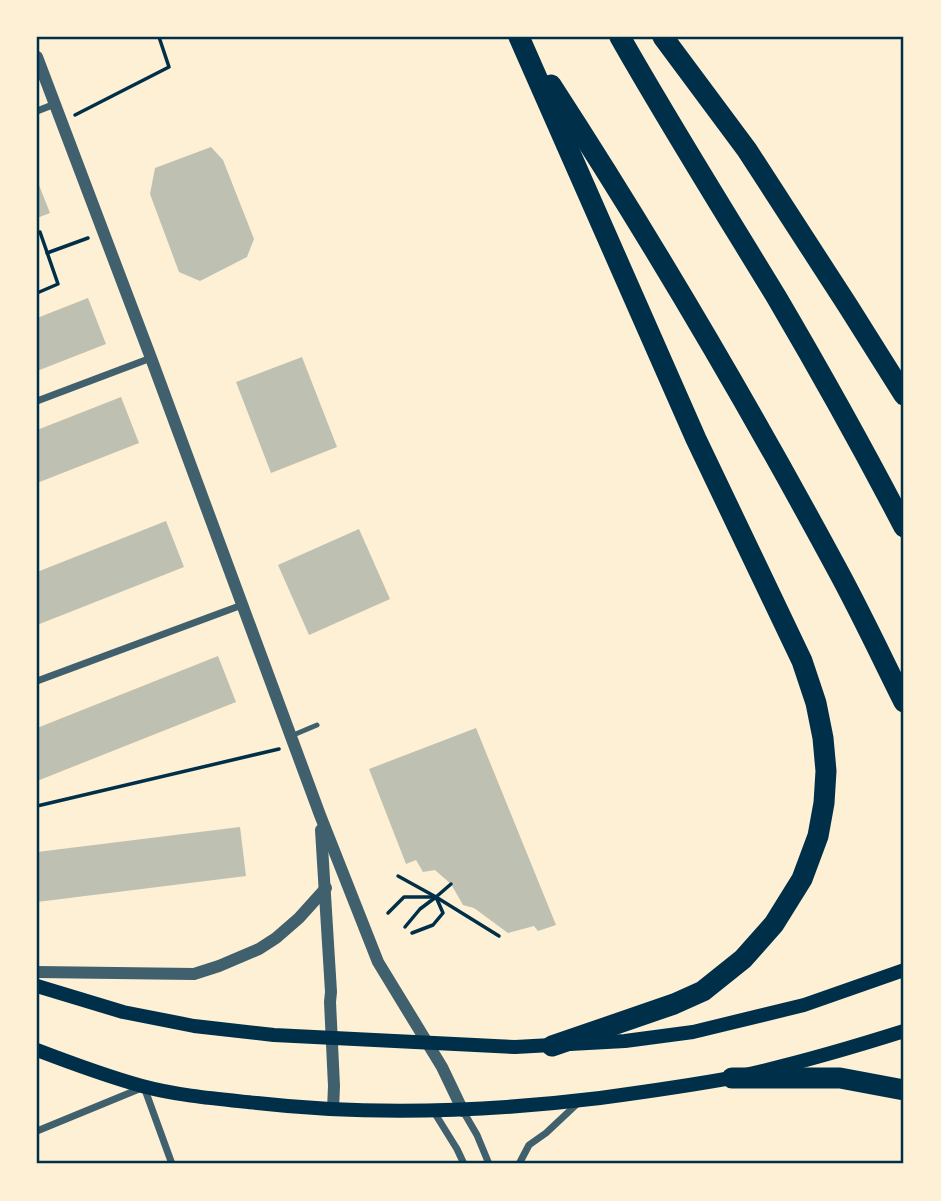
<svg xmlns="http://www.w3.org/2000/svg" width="941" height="1201" viewBox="0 0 941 1201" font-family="'Roboto Condensed',sans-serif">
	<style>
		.building { fill: #bec0b2 }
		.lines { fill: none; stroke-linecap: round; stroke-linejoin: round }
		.path { stroke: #003049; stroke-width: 3.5 }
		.service { stroke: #3f606c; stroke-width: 5 }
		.minor { stroke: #3f606c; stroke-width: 7 }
		.tertiary { stroke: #3f606c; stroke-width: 12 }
		.secondary { stroke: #003049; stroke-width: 14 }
		.motorway { stroke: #003049; stroke-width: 21 }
		.neatline { fill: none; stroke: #003049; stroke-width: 2.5 }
	</style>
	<rect width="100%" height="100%" fill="#fdf0d5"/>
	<g class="building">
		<polygon points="211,147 223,160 254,239 247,257 200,281 179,272 150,194 155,168"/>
		<polygon points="37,180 50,213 37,218"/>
		<polygon points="88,298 106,344 37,371 37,318"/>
		<polygon points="302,357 337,447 271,473 236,382"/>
		<polygon points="121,397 139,443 37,483 37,430"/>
		<polygon points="166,521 184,567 37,625 37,572"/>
		<polygon points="359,529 390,599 309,635 278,565"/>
		<polygon points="218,656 236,702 37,781 37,728"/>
		<polygon points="476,728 556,925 538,931 534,926 508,933 474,908 463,905 451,884 435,870 423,872 416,860 406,864 369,769"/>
		<polygon points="240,827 246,876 37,902 37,852"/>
	</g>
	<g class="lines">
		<g class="path">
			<polyline points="75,115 169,67 159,37"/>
			<polyline points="37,233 40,232 58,284 37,293"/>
			<polyline points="47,253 88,238"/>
			<polyline points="37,806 279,749"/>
			<polyline points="398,876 436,897 499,936"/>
			<polyline points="388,913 404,897 436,897 451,884"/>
			<polyline points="405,927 420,909 436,897 443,913 433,925 412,933"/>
		</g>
		<polyline class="service" points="291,736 317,725"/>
		<g class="minor">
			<polyline points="37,111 55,104"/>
			<polyline points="37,401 151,358"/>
			<polyline points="37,681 242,605"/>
			<polyline points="463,1111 477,1135 489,1164"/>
			<polyline points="434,1112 457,1149 464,1164"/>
			<polyline points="37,1131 144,1087 172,1164"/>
			<polyline points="519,1164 529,1145 546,1133 578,1103"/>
		</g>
		<g class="tertiary">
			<polyline points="37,57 151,358 320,815 378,962 442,1067 463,1111"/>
			<polyline points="321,830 331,992 330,1002 334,1086 333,1110"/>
			<polyline points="37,972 194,974 219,966 259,949 276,938 299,918 326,888"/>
		</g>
		<g class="secondary">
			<polyline points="37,986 123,1012 194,1026 274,1035 515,1047 625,1041 693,1032 804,1005 904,970"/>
			<path d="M37 1050C71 1063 106 1076 142 1086 179 1096 219 1099 257 1103 372 1116 485 1112 600 1098 644 1092 687 1086 731 1078 789 1066 847 1049 904 1031"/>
		</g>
		<g class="motorway">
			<polyline points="519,37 696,439 802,661 816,703 823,738 826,771 824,803 818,836 802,879 774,924 743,959 703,991 674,1004 552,1046"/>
			<path d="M620 37C670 125 724 211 777 298 821 373 864 450 904 527"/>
			<polyline points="663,37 747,150 848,306 904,395"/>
			<path d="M551 85C653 242 748 404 837 569 861 613 882 658 904 702"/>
			<polyline points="732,1078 840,1078 904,1090"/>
		</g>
	</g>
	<rect width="941" height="1201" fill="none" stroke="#fdf0d5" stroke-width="77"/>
	<rect x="38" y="38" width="864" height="1124" class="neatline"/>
</svg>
